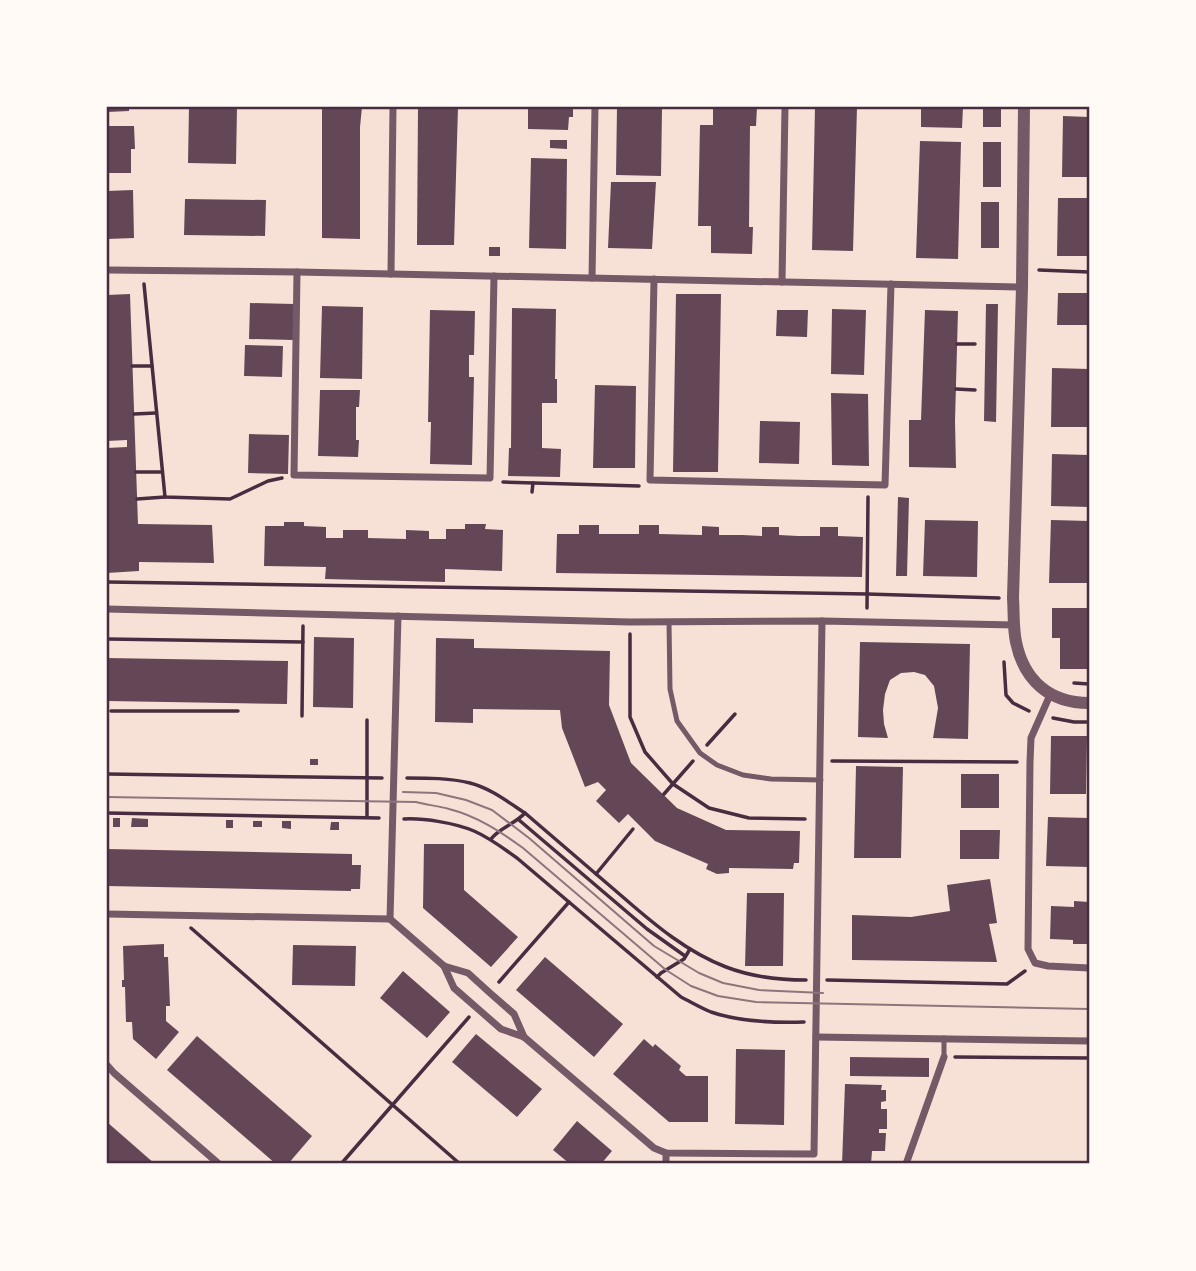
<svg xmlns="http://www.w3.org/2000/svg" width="1196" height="1271" viewBox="0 0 1196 1271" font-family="'Work Sans',sans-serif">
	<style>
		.building { fill: #644757 }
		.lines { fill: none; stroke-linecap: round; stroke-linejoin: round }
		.path { stroke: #4a2c40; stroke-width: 3.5 }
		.service { stroke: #755966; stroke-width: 5 }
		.minor { stroke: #755966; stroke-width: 7 }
		.tertiary { stroke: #755966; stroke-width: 12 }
		.tram { stroke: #8f747c; stroke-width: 2 }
		.neatline { fill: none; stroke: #4a2c40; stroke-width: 2.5 }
	</style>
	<rect width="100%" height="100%" fill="#f7e1d7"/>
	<g class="building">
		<polygon points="107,107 129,107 129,111 107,112"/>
		<polygon points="189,107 237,107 236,164 188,163"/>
		<polygon points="322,107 362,107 360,127 360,239 322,238"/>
		<polygon points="418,107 458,107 454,245 417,245"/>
		<polygon points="532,107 569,107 569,109 573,109 573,117 569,117 568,130 528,129 528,108 532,108"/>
		<polygon points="713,107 757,107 756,126 750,126 749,227 753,227 752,254 711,253 711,226 698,226 700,125 713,125"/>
		<polygon points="815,107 857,107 853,251 812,250"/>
		<polygon points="921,107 963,107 962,128 921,127"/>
		<rect x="983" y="107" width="18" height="20"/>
		<polygon points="617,108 662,109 661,176 616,175"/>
		<polygon points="1063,116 1089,117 1089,177 1062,177"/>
		<polygon points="107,126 134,126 135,149 131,149 131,173 107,173"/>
		<polygon points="550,140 567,140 567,149 550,148"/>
		<polygon points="920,141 961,142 958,259 916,258"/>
		<rect x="983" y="142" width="18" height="45"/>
		<polygon points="531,158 567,159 566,249 529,248"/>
		<polygon points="611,182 656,182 652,249 608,248"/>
		<polygon points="133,190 134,238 107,239 107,191"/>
		<polygon points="1058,198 1089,198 1089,256 1057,256"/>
		<polygon points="185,199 266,200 265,236 184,235"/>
		<rect x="981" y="202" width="18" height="46"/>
		<rect x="489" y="247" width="11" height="9"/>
		<polygon points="1058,293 1089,293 1089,325 1057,325"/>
		<polygon points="130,294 138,524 212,525 214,563 139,562 139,571 107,573 107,448 127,447 127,440 107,441 107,295"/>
		<polygon points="676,294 721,294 718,472 673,472"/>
		<polygon points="250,303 294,304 293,340 249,339"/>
		<polygon points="986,304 998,304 996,422 984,421"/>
		<polygon points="322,306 363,307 362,379 320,378"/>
		<polygon points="512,308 556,309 555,379 557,379 557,403 542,403 542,448 561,449 560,477 508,476 509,448 511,448"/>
		<polygon points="832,309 866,310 864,375 831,374"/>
		<polygon points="430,310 475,311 474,355 469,355 469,377 474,377 472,465 430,464 431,422 428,422"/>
		<polygon points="777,310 808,310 807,337 776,336"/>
		<polygon points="925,310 958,311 955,421 956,468 909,467 909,420 921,420"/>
		<polygon points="245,345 283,346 282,377 244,376"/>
		<polygon points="1052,368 1089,369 1089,427 1051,427"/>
		<polygon points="595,385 636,386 635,468 593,468"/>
		<polygon points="320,390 360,390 359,407 356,407 356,440 359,440 358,457 318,456"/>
		<polygon points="831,393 868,394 869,466 832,465"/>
		<polygon points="760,421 800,422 799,464 759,463"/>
		<polygon points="249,434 289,435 288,474 248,473"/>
		<polygon points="1052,454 1089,455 1089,507 1051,506"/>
		<polygon points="898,497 909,498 907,576 896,576"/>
		<polygon points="925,520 978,521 977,577 923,576"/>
		<polygon points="1051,520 1089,521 1089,583 1049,583"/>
		<polygon points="284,522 304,522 304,526 326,527 326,538 343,538 343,530 368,530 368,538 406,539 406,530 429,531 429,539 446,539 446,529 465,529 465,524 486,524 485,529 503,530 502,571 445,569 445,582 325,579 326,567 264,566 265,526 284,526"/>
		<polygon points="579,525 599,525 599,534 639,534 639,525 659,525 659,534 702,535 702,526 719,527 719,535 743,535 762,536 762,527 779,527 779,535 798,536 820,536 820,527 838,527 838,536 863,537 862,577 556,573 557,534 579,534"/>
		<polygon points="1052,608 1089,608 1089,669 1060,669 1060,638 1052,638"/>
		<polygon points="314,637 354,638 353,708 313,707"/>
		<polygon points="436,638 474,639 474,648 610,651 609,705 631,763 677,808 726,830 800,831 799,863 794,863 793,869 729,868 729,873 717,874 706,869 708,864 655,841 628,814 619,823 596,801 606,790 598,782 585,787 562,728 560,710 473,709 473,723 435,722"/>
		<polygon points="860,642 970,644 968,739 933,738 938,708 934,686 925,675 914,672 901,673 890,680 885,694 883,710 884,724 888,738 858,737"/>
		<polygon points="107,658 288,661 287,704 107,701"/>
		<polygon points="1051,736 1087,736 1086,794 1050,794"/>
		<rect x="310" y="759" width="8" height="6"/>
		<polygon points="856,766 903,767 901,858 854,858"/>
		<rect x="961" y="774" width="38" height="34"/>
		<polygon points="1048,817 1089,818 1089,867 1046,866"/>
		<rect x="113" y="818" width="7" height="9"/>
		<polygon points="132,818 148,819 148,827 131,827"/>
		<rect x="226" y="820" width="7" height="8"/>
		<rect x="253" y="821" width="9" height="6"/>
		<polygon points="282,821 291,821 291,829 282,828"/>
		<polygon points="331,822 339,822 339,830 330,830"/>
		<polygon points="960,830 1000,830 999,859 960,859"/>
		<polygon points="424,844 464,844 464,890 518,937 491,967 423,908"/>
		<polygon points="107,849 352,854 352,865 361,865 360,889 351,889 351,891 107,886"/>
		<polygon points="990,879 997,923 989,924 997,962 852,960 852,915 911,917 950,911 947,885"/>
		<polygon points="747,893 784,893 783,966 745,966"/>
		<polygon points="1074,901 1089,902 1089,944 1073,944 1073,940 1050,939 1051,906 1074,907"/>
		<polygon points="164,944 164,957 168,957 170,1006 166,1006 166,1021 179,1032 156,1059 133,1039 132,1022 126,1022 125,987 122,987 122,980 124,980 123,946"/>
		<polygon points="293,945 356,946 355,986 292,985"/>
		<polygon points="545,957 623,1024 594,1057 516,990"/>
		<polygon points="403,971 450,1012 427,1038 380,998"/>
		<polygon points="476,1034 542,1089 517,1117 452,1062"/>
		<polygon points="197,1036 312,1136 288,1164 276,1164 167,1070"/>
		<polygon points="644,1039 653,1047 655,1044 681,1066 679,1070 686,1076 708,1076 708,1122 669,1122 613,1074"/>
		<polygon points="736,1049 785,1050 784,1125 735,1124"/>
		<polygon points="850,1057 929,1058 929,1077 850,1076"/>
		<polygon points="845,1084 882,1085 881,1090 886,1090 886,1101 881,1102 881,1109 887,1109 887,1129 879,1129 879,1133 886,1133 885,1151 872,1151 871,1164 842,1164"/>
		<polygon points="577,1121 612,1151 601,1164 570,1164 553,1150"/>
		<polygon points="107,1122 155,1164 107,1164"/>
	</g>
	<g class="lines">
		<g class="path">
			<polyline points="1039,270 1089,272"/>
			<polyline points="144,284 165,497 230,499 268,481 282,478"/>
			<polyline points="957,344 975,344"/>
			<polyline points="132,366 152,366"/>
			<polyline points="956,389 975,390"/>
			<polyline points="134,414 156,413"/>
			<polyline points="136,472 162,472"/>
			<polyline points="503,482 639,486"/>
			<polyline points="532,492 533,483"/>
			<polyline points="137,499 165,497"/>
			<polyline points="107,582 867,594 999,598"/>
			<polyline points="867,608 868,497"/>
			<polyline points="630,634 630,717 645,752 673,784 709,808 749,818 805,819"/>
			<polyline points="107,639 303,642"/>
			<polyline points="1004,662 1006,695 1013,703 1029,711"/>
			<polyline points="1074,683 1089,684"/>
			<polyline points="111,711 238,711"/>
			<polyline points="302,716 303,626"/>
			<polyline points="1053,718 1074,722 1089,722"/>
			<polyline points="367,720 367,816"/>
			<polyline points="707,745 735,714"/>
			<polyline points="832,761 1017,762"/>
			<polyline points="107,774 382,778"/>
			<path d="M407 778C428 778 450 778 470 783 490 788 508 802 525 813 558 841 591 870 624 898 655 925 687 952 726 967 752 977 778 980 806 980"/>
			<polyline points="664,794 693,761"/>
			<polyline points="107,813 379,818"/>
			<path d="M404 819C424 818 455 823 474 831 490 838 503 848 517 858L681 997C691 1002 701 1008 711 1012 740 1022 773 1023 804 1022"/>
			<polyline points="519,820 647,929 685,956"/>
			<path d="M491 839C499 828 515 824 525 813"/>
			<polyline points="596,874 633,829"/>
			<polyline points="191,928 460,1164"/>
			<polyline points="657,977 661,973 684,959 690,949"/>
			<polyline points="827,980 1007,984 1025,971"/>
			<polyline points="499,982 569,902"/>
			<polyline points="955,1057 1089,1058"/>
			<polyline points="341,1164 469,1017"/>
		</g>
		<g class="service">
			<polyline points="669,622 670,689 677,721 700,753 717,765 743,775 771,779 821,780"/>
			<polyline points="944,1057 944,1038"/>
		</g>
		<g class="minor">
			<polyline points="107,270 297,272 1022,287"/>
			<polyline points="297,272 294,475 490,478 494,276"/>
			<polyline points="391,274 393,107"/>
			<polyline points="592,278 595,107"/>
			<polyline points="654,279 650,480 885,485 891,284"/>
			<polyline points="782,282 785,107"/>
			<polyline points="107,609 630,622 822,621 1015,625"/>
			<polyline points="1050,695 1031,738 1030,762 1028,949 1035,963 1048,966 1089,968"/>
			<polyline points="107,914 390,919"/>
			<polyline points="390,919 398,616"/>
			<polyline points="390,919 444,966 468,973 490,993 514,1014 524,1037"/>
			<polyline points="444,966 454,988 501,1029 524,1037 654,1148 666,1153 814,1154 822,621"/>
			<polyline points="816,1037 1089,1041"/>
			<polyline points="107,1065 114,1073 219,1164"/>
			<polyline points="666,1164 666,1153"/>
			<polyline points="906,1164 944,1057"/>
		</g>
		<path class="tertiary" d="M1024 107 1022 287 1013 598C1014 613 1013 628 1016 642 1024 681 1050 703 1089 703"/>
		<g class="tram">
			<polyline points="403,792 436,793 466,800 492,810 529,838 654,946 699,973 723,983 759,990 823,993"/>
			<path d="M107 797 416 802C427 805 439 806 449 809 477 816 501 832 523 848L666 970 691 986 718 996 756 1002 1089 1009"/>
		</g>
	</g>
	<rect width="1196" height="1271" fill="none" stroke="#fffaf5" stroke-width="217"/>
	<rect x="108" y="108" width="980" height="1054" class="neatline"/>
</svg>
